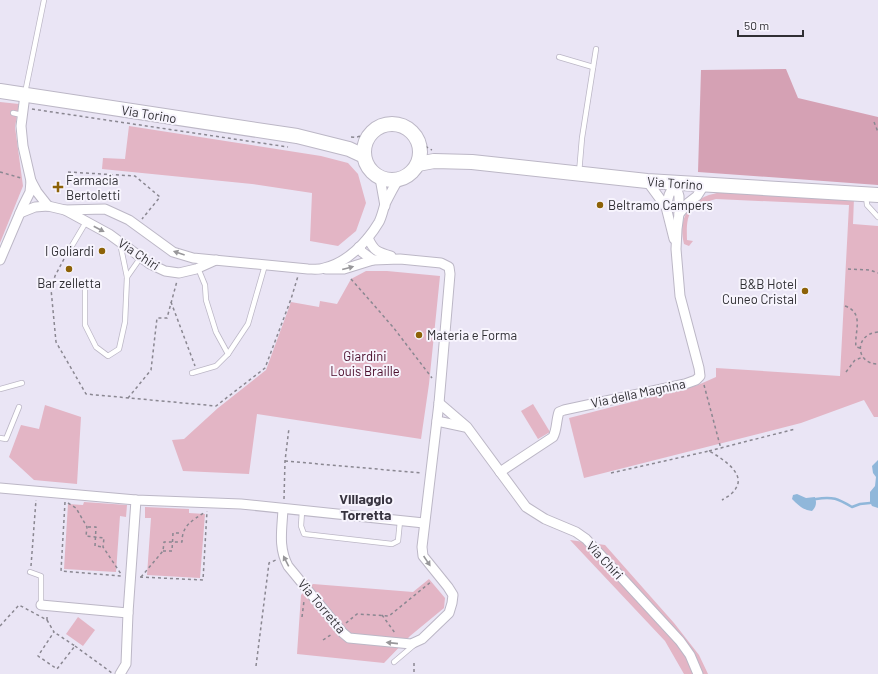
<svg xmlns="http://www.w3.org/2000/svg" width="878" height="674" viewBox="0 0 878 674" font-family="Barlow,sans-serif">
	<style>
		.green { fill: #e3b5c5 }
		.forest { fill: #d5a1b4 }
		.water { fill: #90b7da }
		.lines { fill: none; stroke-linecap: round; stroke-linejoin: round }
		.stream { stroke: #90b7da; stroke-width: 2.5 }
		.lane-casing { stroke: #bcb7c6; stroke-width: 6 }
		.street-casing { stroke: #bcb7c6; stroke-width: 11 }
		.primary-casing { stroke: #bcb7c6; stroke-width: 16 }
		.path { stroke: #8a8791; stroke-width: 1.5; stroke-dasharray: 3 3; stroke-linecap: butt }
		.lane { stroke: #fff; stroke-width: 4.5 }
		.street { stroke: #fff; stroke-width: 9 }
		.primary { stroke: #fff; stroke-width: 14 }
		.oneway { fill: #98979a }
		.poi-dot { fill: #8d6207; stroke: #f7f4fd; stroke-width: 1.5 }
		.labels { text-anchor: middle; stroke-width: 4; stroke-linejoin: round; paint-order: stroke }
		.street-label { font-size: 13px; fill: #302f34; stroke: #f7f4fd }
		.poi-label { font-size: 13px; fill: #302f34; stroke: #f7f4fd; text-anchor: start }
		.park-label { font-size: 13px; fill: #4b0d2b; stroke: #f7f4fd }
		.neighbourhood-label { font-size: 14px; font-weight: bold; fill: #37333f; stroke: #f7f4fd }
	</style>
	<rect width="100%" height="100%" fill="#eae5f5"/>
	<g class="green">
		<polygon points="0,102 19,104 15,127 23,186 0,243"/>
		<polygon points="129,126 321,156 348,163 358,174 366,203 356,231 338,246 310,241 312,193 252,184 102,169 103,158 125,159"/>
		<path d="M725 191 854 198 853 224 878 226V417H874L864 400 801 423 584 478 569 418 698 385 716 377V368L840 376 849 205 716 199C689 206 686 213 687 240L693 241 689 246 684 244C679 223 684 208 704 197 710 194 718 193 725 191Z"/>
		<polygon points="366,271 387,271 440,276 429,384 421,439 257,414 249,474 183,471 172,440 184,439 218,408 266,370 291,302 319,307 320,301 337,304 351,279"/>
		<polygon points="533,404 550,432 538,439 521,411"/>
		<polygon points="45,405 81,417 77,484 34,480 9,457 21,425 39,429"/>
		<polygon points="84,502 127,505 126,517 120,516 116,572 64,569 68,504 83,505"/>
		<polygon points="145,507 189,509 189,513 205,514 200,578 147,575 151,518 145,518"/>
		<polygon points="570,540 605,545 674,623 699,655 708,674 684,674 665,641"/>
		<polygon points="429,579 445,598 444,608 410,636 384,663 297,654 301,595 313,584 413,592"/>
		<polygon points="78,617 95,630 83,646 66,634"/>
	</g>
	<polygon class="forest" points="786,69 798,98 878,117 878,185 698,172 701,70"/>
	<g class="water">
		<polygon points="878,460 878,508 872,506 870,502 870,492 875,486 876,477 873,473 872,466"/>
		<path d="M797 494 806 498 815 497C817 503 816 507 812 511 803 510 798 505 792 499L793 495Z"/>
	</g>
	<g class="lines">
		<path class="stream" d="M816 499C833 496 838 499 852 507L860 504 870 503"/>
		<defs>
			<g id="lane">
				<polyline points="559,57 593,67"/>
				<polyline points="25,93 44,0"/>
				<polyline points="13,113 22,115"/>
				<polyline points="579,173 582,138 596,49"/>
				<polyline points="866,196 867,205 878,217"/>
				<polyline points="120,243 127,277"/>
				<polyline points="67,254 86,222"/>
				<polyline points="198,268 205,285 206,300 216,332 228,354"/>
				<polyline points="85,290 85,325 96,347 108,356 119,349 125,322 127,277 141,257"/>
				<polyline points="192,373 216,366 228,354 248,324 265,265"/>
				<polyline points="0,389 22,383"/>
				<polyline points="0,438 6,439 19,407"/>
				<polyline points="302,511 301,526 304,534 392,544 398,541 400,521"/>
				<polyline points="30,572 41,576 41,605"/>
				<polyline points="394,662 414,645"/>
			</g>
			<g id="street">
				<polyline points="380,178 385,206"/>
				<polyline points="31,181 37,192 48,206"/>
				<polyline points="647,181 666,207 674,239"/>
				<polyline points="675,183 679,196 679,214"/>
				<polyline points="666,207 669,195 675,183"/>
				<path d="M65 210 105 209 129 220 173 252 193 258 308 269C313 269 319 270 324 268 347 263 367 242 379 222 382 216 383 210 385 204 389 196 393 188 398 180"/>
				<polyline points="20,213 35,207 48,206 65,210 109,234 150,264 165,271 179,273 196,269 216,260"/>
				<path d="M368 238C374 251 377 252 391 256"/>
				<polyline points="0,260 23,206 30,192 31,181 23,146 21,126 25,95"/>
				<polyline points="326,269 344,269 373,260"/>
				<polyline points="439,403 467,427 526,507 545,519 576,532 586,539 680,641 690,655 698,674"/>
				<polyline points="437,421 465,427"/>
				<path d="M500 472 553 437C557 430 556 421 559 412L564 410 685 384 696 380 700 376 699 368 680 296 676 249 677 229 679 214 688 203 697 196 704 185"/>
				<polyline points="0,488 136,500 241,504 424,523"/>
				<path d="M283 509C282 530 278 547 288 566L343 633 349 638 411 644 422 639 449 613 452 603 453 595 448 587 423 556 422 547 439 403 450 274 449 267 441 263 400 259 373 260 362 252 359 247"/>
				<polyline points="41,605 128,613"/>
				<polyline points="120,674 126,664 128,613 136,500"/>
			</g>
			<g id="primary">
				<polyline points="0,91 297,136 349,149 364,156"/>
				<circle cx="392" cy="152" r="28"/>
				<polyline points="418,164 434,161 472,162 647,181 878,195"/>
			</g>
		</defs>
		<use href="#lane" class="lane-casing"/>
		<use href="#street" class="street-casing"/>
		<use href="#primary" class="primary-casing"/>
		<g class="path">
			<polyline points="32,109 288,147"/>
			<polyline points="874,122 878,132"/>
			<path d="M351 137C362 138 368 133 376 126 377 125 379 123 381 122 387 120 400 121 406 124 418 130 419 145 432 150"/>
			<polyline points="0,172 21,178"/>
			<polyline points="68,172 135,176 160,197 142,219"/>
			<polyline points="64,259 55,276 51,289 56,342 86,394 216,406 265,368 291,299 298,276"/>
			<polyline points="848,269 870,270 878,273"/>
			<polyline points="351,279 393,327 432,378"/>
			<polyline points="171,302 195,366"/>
			<path d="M845 306C865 313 854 332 856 347L860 348"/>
			<path d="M878 332C854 334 855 364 878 364"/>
			<polyline points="846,372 855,360 863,357"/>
			<polyline points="704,385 721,449"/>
			<polyline points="128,398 151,370 157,318 167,318 177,281"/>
			<polyline points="709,451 795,429"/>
			<polyline points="285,461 422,473"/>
			<path d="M611 473 709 451C720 457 746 473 736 488 733 494 727 497 722 500"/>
			<polyline points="284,499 285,461 289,428"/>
			<polyline points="65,502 61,571 122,576"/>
			<polyline points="68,503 76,508 87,527 86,536 104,538 103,547 121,574"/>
			<polyline points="88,527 96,527 95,546 103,547"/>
			<polyline points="163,551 172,551 173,533 182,533"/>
			<polyline points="31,566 36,500"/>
			<polyline points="140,577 203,580 207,511"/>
			<path d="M141 577 163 551 164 542H182C182 525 192 521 205 512"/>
			<polyline points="382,615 395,633"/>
			<polyline points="302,617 304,601"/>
			<polyline points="47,620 54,632 38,656 57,669 75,646 54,632"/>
			<polyline points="346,623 357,614 389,616 432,581"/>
			<polyline points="0,626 19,605 47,620 47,614"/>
			<polyline points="323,640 332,634"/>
			<polyline points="75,646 112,673"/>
			<polyline points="414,663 414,674"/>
			<polyline points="256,666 269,563 276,560"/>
		</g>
		<use href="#lane" class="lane"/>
		<use href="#street" class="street"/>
		<use href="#primary" class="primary"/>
	</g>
	<defs><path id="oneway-solid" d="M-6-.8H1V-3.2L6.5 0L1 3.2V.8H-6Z"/></defs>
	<g class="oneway">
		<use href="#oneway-solid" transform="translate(99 229) rotate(28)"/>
		<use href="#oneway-solid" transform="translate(179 253) rotate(-161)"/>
		<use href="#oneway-solid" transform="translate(348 268) rotate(-15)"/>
		<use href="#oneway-solid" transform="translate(286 561) rotate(-117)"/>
		<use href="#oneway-solid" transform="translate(427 561) rotate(56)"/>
		<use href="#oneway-solid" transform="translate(392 643) rotate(-174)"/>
	</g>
	<g class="poi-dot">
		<path d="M56 181h4v4h4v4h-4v4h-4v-4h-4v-4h4z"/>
		<circle cx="600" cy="205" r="4"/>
		<circle cx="102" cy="251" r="4"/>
		<circle cx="69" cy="269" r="4"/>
		<circle cx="805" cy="291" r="4"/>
		<circle cx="419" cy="335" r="4"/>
	</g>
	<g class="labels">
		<g class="street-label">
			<text transform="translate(149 114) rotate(9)" y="5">Via Torino</text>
			<text transform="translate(675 183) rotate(4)" y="5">Via Torino</text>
			<text transform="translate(139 254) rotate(33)" y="5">Via Chiri</text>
			<text transform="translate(638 393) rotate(-12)" y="5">Via della Magnina</text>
			<text transform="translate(605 560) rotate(47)" y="5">Via Chiri</text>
			<text transform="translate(322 606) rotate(50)" y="5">Via Torretta</text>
		</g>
		<g class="poi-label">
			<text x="66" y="185">Farmacia<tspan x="66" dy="15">Bertoletti</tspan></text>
			<text x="608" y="210">Beltramo Campers</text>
			<text x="94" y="256" text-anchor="end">I Goliardi</text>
			<text x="69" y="288" text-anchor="middle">Bar zelletta</text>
			<text x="797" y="289" text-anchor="end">B&amp;B Hotel<tspan x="797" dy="15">Cuneo Cristal</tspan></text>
			<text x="427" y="340">Materia e Forma</text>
		</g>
		<g class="park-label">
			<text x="365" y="361">Giardini<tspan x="365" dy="15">Louis Braille</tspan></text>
		</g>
		<g class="neighbourhood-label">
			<text x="366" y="504">Villaggio<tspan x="366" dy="16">Torretta</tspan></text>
		</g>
	</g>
	<path d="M738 30v6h65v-6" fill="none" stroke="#302f34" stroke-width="2"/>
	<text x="744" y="30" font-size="12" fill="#302f34" stroke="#f7f4fd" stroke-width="3" paint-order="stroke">50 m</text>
</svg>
